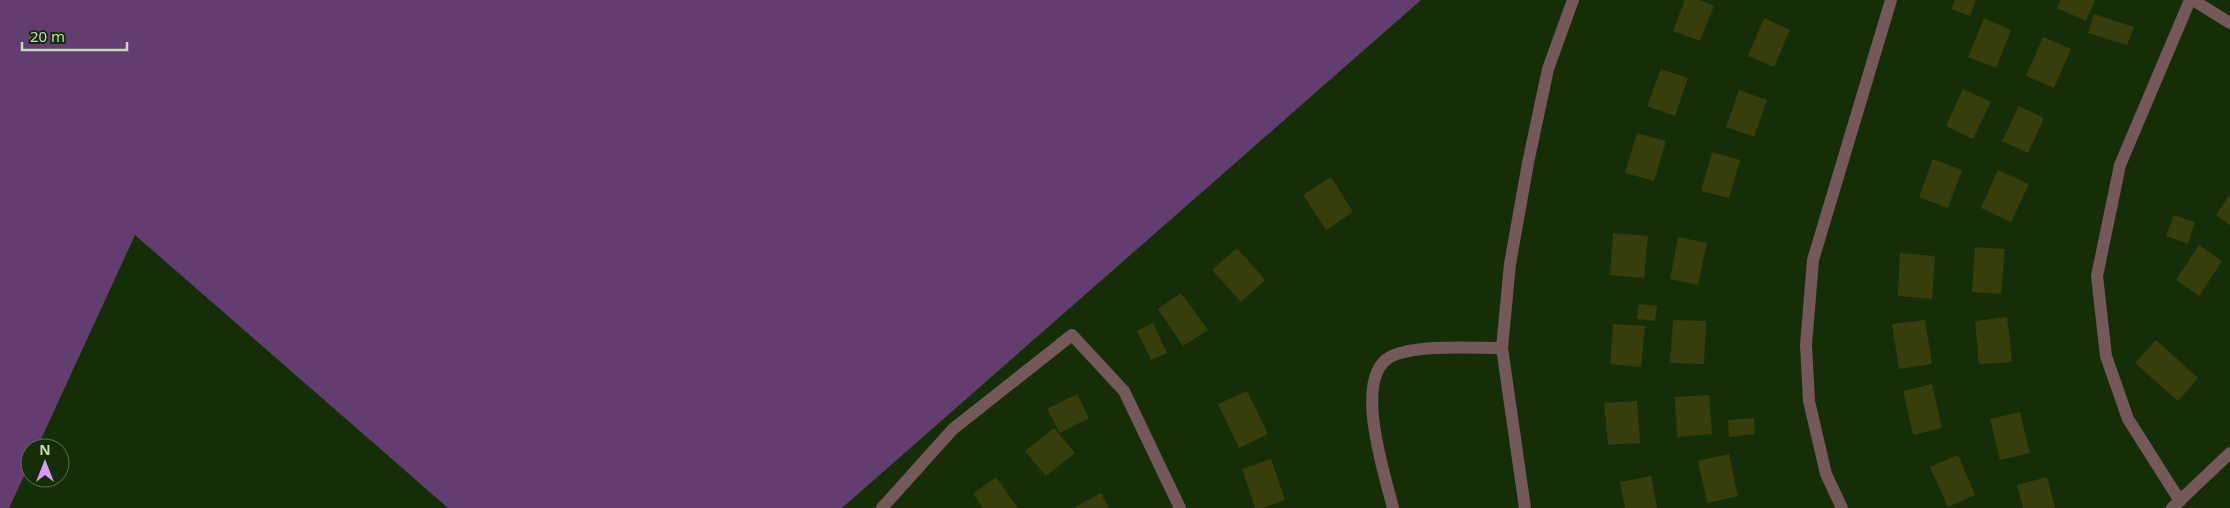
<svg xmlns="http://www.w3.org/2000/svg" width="2230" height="508" viewBox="0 0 2230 508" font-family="'Noto Sans',sans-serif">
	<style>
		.green { fill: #623e70 }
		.building { fill: #373d0b }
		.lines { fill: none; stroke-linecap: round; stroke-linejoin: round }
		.minor { stroke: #755859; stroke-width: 12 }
		.tertiary { stroke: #755859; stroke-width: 12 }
	</style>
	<rect width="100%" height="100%" fill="#162e07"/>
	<polygon class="green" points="0,0 1421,0 842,508 448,508 135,235 37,448 30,448 30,463 9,508 0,508"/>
	<g class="building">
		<polygon points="1685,0 1700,0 1714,6 1700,41 1673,31"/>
		<polygon points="1955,0 1976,0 1970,16 1951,9"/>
		<polygon points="2061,0 2095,0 2086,21 2057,8"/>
		<polygon points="2094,14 2134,27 2127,45 2088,33"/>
		<polygon points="1764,18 1790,30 1774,67 1748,56"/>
		<polygon points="1984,18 2011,30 1996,68 1968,57"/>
		<polygon points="2043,37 2071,49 2054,88 2026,76"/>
		<polygon points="1661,69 1688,78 1675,116 1647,106"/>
		<polygon points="1963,89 1991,102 1973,139 1946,126"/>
		<polygon points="1739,90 1767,100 1754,137 1726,127"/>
		<polygon points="2019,106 2044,118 2028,153 2002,141"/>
		<polygon points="1637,133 1666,141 1654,181 1625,173"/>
		<polygon points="1712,152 1740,160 1729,198 1701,191"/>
		<polygon points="1933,159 1962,170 1948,208 1919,197"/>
		<polygon points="1998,170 2029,184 2011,222 1981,208"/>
		<polygon points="1331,177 1353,212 1326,230 1303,195"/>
		<polygon points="2230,194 2230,225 2216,215"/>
		<polygon points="2174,215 2195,222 2188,244 2166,236"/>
		<polygon points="1613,233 1648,236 1644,278 1610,275"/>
		<polygon points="1678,237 1707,243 1698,285 1670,279"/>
		<polygon points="2199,245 2222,261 2199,296 2176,280"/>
		<polygon points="1975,247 2005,249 2001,294 1972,292"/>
		<polygon points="1237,248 1265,280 1241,302 1212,270"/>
		<polygon points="1900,253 1935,256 1932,299 1898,296"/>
		<polygon points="1181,293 1208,330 1183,346 1158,309"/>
		<polygon points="1639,304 1657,306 1655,321 1637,319"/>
		<polygon points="2007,317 2012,362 1979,364 1975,321"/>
		<polygon points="1673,320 1706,321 1704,364 1670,363"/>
		<polygon points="1925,320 1932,364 1899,369 1892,324"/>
		<polygon points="1153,323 1167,353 1151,360 1137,331"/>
		<polygon points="1613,324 1645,326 1641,367 1610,364"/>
		<polygon points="2156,340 2198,378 2178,401 2135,363"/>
		<polygon points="1932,384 1942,428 1913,435 1903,391"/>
		<polygon points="1247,391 1268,434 1239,448 1218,404"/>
		<polygon points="1077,394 1089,418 1060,433 1047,409"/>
		<polygon points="1709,395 1712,434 1677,437 1675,397"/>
		<polygon points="1637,401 1640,443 1608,445 1604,403"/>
		<polygon points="2020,412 2030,453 2000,460 1990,419"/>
		<polygon points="1754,418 1755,434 1729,437 1728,420"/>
		<polygon points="1054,428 1075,453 1046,476 1025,451"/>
		<polygon points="1729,454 1738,496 1707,503 1698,461"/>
		<polygon points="1958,455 1975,495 1948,507 1930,467"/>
		<polygon points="1271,459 1285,500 1262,508 1255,508 1242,469"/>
		<polygon points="1651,476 1657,508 1625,508 1620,482"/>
		<polygon points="996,477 1018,508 983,508 973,494"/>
		<polygon points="2047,477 2055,508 2023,508 2017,485"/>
		<polygon points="1101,493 1109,508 1076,508 1075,507"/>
	</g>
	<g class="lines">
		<g class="minor">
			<polyline points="2193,0 2230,23"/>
			<polyline points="2180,501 2128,419 2106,356 2097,276 2120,165 2190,0"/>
			<polyline points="882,508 953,429 1072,335 1124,391 1180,508"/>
			<path d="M1393 508C1385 475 1351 375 1392 356 1417 344 1473 348 1502 348"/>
			<polyline points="1842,508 1826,474 1809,401 1806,345 1813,260 1891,0"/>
			<polyline points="2172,508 2230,453"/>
		</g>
		<polyline class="tertiary" points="1525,508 1502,348 1510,264 1528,163 1548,69 1573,0"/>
	</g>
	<g transform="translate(45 463)"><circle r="24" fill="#162e07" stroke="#5c7250"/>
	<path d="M0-4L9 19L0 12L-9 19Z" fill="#db99f5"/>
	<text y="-8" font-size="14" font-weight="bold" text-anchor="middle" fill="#c5d9bd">N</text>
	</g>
	<path d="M22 42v8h105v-8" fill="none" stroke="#c5d9bd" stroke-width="2.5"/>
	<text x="30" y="42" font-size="15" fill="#c5d9bd" stroke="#162e07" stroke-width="4" paint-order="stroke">20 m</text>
</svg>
